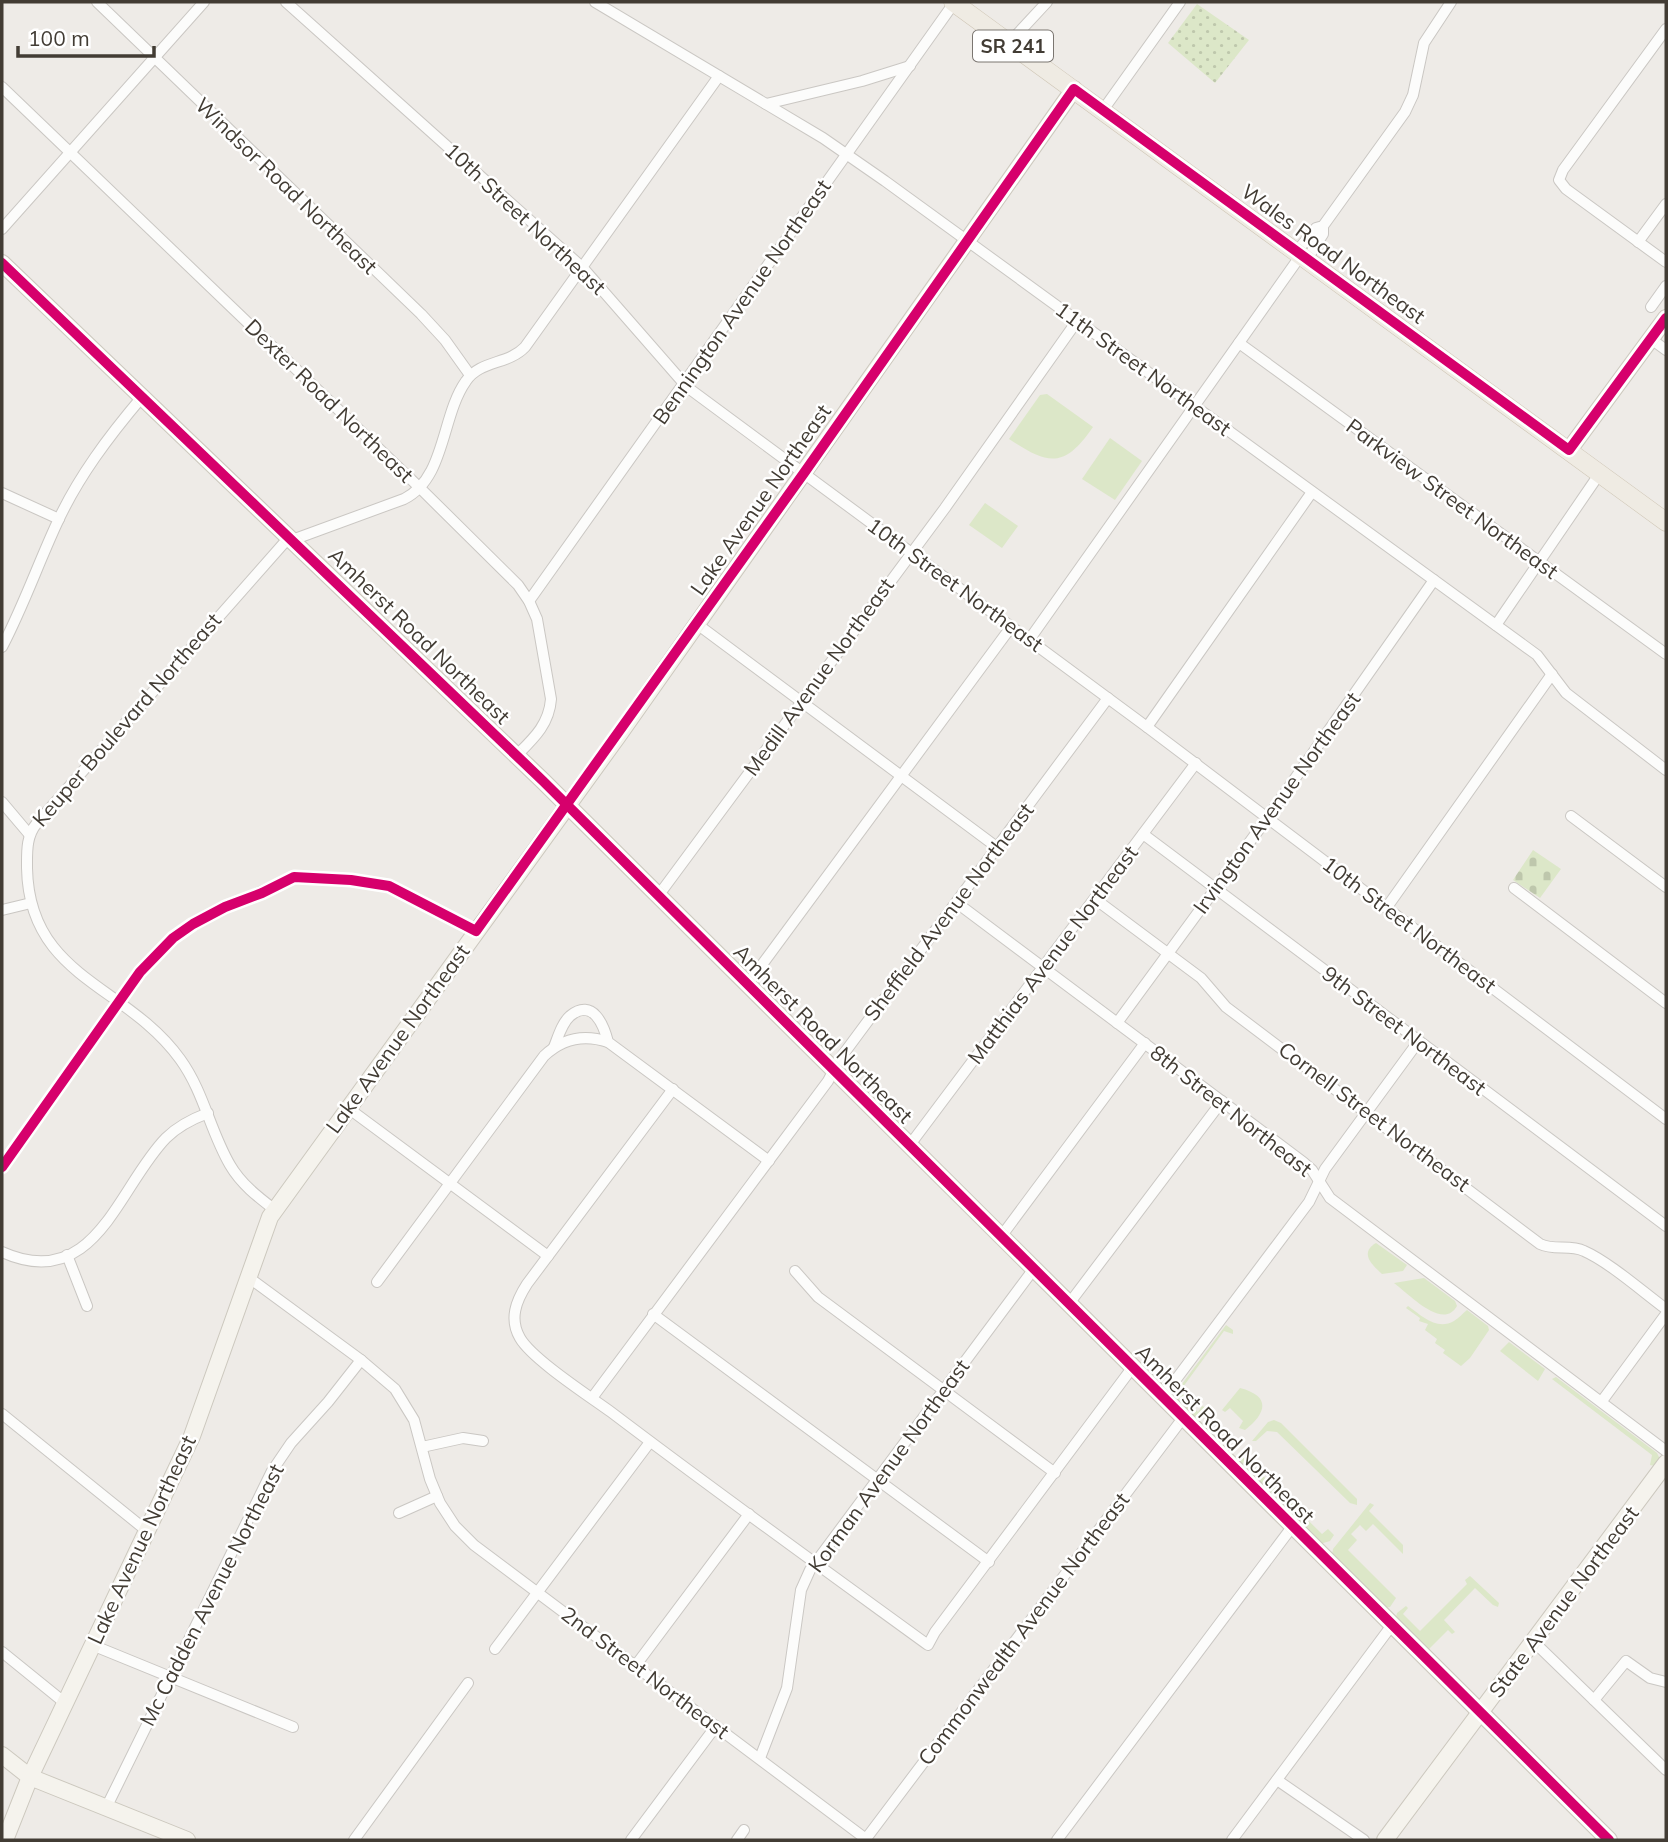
<svg xmlns="http://www.w3.org/2000/svg" width="1668" height="1842" viewBox="0 0 1668 1842" font-family="Mulish,sans-serif">
	<style>
		.green { fill: #dce7c8 }
		.cemetery { fill: url(#cemetery-stones) }
		.garden { fill: url(#garden-dots) }
		.lines { fill: none; stroke-linecap: round; stroke-linejoin: round }
		.street-casing { stroke: #cac7c3; stroke-width: 12 }
		.secondary-casing { stroke: #ccc8be; stroke-width: 18 }
		.primary-casing { stroke: #cfc6b6; stroke-width: 19 }
		.street { stroke: #fcfcfb; stroke-width: 10 }
		.secondary { stroke: #f5f3ed; stroke-width: 16 }
		.primary { stroke: #efebe3; stroke-width: 18 }
		.cycleway-casing { stroke: #fff; stroke-width: 15 }
		.cycleway { stroke: #d6006c; stroke-width: 10 }
		.labels { text-anchor: middle; stroke-width: 5; stroke-linejoin: round; paint-order: stroke }
		.shield { fill: #fff; stroke: #7b7671; stroke-width: 2 }
		.shield-label { font-size: 19px; font-weight: bold; fill: #423c34 }
		.street-label { font-size: 21px; fill: #423c34; stroke: #fff }
	</style>
	<defs>
		<pattern id="cemetery-stones" width="16" height="16" patternUnits="userSpaceOnUse" patternTransform="scale(1.75)"><rect width="16" height="16" fill="#dce7c8"/><path d="M2 7V4a2 2 0 0 1 4 0v3zM10 15v-3a2 2 0 0 1 4 0v3z" fill="#bec7ac"/></pattern>
		<pattern id="garden-dots" width="8" height="8" patternUnits="userSpaceOnUse" patternTransform="scale(1.75)"><rect width="8" height="8" fill="#dce7c8"/><path d="M2 2h.1M6 6h.1" fill="none" stroke="#bec7ac" stroke-width="1.8" stroke-linecap="round"/></pattern>
	</defs>
	<rect width="100%" height="100%" fill="#eeebe7"/>
	<g class="green">
		<path d="M1047 394 1093 427C1064 469 1048 465 1009 439L1040 395Z"/>
		<polygon points="1110,438 1142,461 1115,500 1082,479"/>
		<polygon points="985,503 1018,526 1002,548 969,525"/>
		<path d="M1376 1243 1407 1265 1403 1271 1382 1274C1372 1265 1359 1253 1376 1243Z"/>
		<path d="M1424 1278 1455 1301 1457 1306C1443 1331 1409 1294 1394 1283Z"/>
		<path d="M1408 1306C1422 1316 1437 1331 1454 1321 1459 1318 1462 1314 1467 1310L1488 1326 1489 1330 1470 1358 1461 1366 1443 1353 1445 1350 1435 1343 1437 1339 1425 1330 1428 1324 1419 1321 1420 1318 1406 1308Z"/>
		<polygon points="1226,1325 1233,1330 1233,1334 1224,1331 1180,1391 1198,1412 1202,1406 1207,1408 1207,1411 1196,1421 1173,1396"/>
		<polygon points="1509,1342 1545,1369 1538,1381 1500,1351"/>
		<polygon points="1556,1377 1657,1453 1660,1459 1655,1466 1650,1465 1652,1455 1552,1379"/>
		<path d="M1240 1388C1271 1396 1267 1413 1245 1430L1239 1428 1243 1421 1230 1408 1225 1412 1222 1410Z"/>
		<polygon points="1274,1420 1281,1423 1357,1499 1357,1505 1350,1503 1277,1432 1267,1431 1256,1441 1252,1441 1268,1422"/>
		<polygon points="1246,1448 1243,1456 1322,1534 1328,1529 1334,1535 1330,1541 1320,1544 1238,1462 1239,1455"/>
		<polygon points="1370,1503 1374,1505 1369,1511 1403,1545 1403,1554 1373,1524 1366,1531 1360,1525 1351,1534 1357,1540 1348,1550 1396,1598 1390,1607 1385,1608 1332,1555 1333,1549"/>
		<polygon points="1470,1576 1499,1603 1498,1607 1493,1605 1475,1588 1444,1620 1455,1632 1452,1634 1448,1630 1428,1650 1396,1617 1397,1613 1406,1606 1408,1608 1403,1614 1420,1631 1467,1584 1465,1580"/>
	</g>
	<polygon class="cemetery" points="1533,850 1561,869 1540,898 1513,880"/>
	<polygon class="garden" points="1197,4 1249,40 1215,83 1168,43"/>
	<g class="lines">
		<defs>
			<g id="street">
				<polyline points="97,2 421,314 445,340 470,375"/>
				<polyline points="286,2 583,268 687,387 1147,727 1666,1119"/>
				<polyline points="595,2 823,138 885,181 1537,655 1566,693 1666,770"/>
				<polyline points="1666,29 1563,170 1559,180 1566,189 1666,262"/>
				<polyline points="1009,43 1047,2"/>
				<path d="M2 87 420 488 518 585 529 601 537 619 551 699C549 725 533 739 516 756"/>
				<polyline points="766,104 862,81 910,66"/>
				<polyline points="1103,110 1180,2"/>
				<polyline points="2,229 204,2"/>
				<polyline points="1638,242 1666,204"/>
				<polyline points="1297,251 1316,228 1323,226 1405,112 1413,95 1424,43 1451,2"/>
				<polyline points="1307,259 1323,234 1323,226"/>
				<polyline points="1651,307 1666,286"/>
				<polyline points="1651,339 1666,350"/>
				<polyline points="1239,343 1666,654"/>
				<polyline points="2,493 59,519"/>
				<polyline points="529,601 954,3"/>
				<polyline points="697,624 998,848"/>
				<polyline points="1496,625 1600,473"/>
				<polyline points="1029,640 1301,255"/>
				<path d="M2 647C23 607 38 564 57 523 78 477 109 436 142 397"/>
				<polyline points="1147,727 1312,492"/>
				<polyline points="2,802 29,834"/>
				<polyline points="1571,816 1666,887"/>
				<polyline points="1143,834 1666,1226"/>
				<polyline points="1514,888 1666,1003"/>
				<polyline points="658,896 945,508 1077,321"/>
				<path d="M1095 899 1201 978 1226 1007 1540 1244C1554 1251 1570 1244 1584 1251 1609 1262 1643 1292 1666 1309"/>
				<polyline points="957,903 1303,1162 1312,1170 1330,1198 1666,1451"/>
				<polyline points="1387,907 1552,674"/>
				<polyline points="2,910 31,903"/>
				<polyline points="747,985 1011,627"/>
				<polyline points="1117,1023 1268,817 1434,580"/>
				<path d="M554 1047C558 1037 562 1023 570 1016 593 997 604 1026 608 1042L769 1161"/>
				<path d="M673 1089 527 1284C516 1301 509 1319 520 1338 532 1359 589 1396 611 1412 715 1491 822 1568 928 1645L935 1632 1132 1368"/>
				<polyline points="348,1108 548,1256"/>
				<polyline points="909,1146 1196,763"/>
				<polyline points="2,1167 128,988 154,956 173,938 207,916 294,877"/>
				<path d="M275 1210C258 1197 241 1184 230 1165 210 1131 204 1092 180 1059 126 984 29 978 27 868 27 852 26 836 37 823L284 543 404 499C446 478 441 416 466 381 480 360 508 365 525 347L719 76"/>
				<polyline points="1000,1238 1145,1043"/>
				<path d="M2 1252C95 1294 118 1187 166 1138 178 1126 192 1119 208 1113"/>
				<polyline points="67,1255 87,1306"/>
				<polyline points="795,1271 818,1297 1055,1473"/>
				<polyline points="248,1277 361,1360 395,1389 414,1420 430,1479 440,1503 455,1526 474,1545 866,1839"/>
				<path d="M377 1282 544 1056C563 1038 584 1034 608 1042"/>
				<polyline points="1068,1305 1222,1101"/>
				<polyline points="653,1314 989,1562"/>
				<polyline points="592,1398 828,1081 839,1060 859,1033 1108,698"/>
				<polyline points="1162,1398 1309,1202 1325,1169 1418,1042"/>
				<polyline points="1602,1401 1666,1314"/>
				<polyline points="2,1414 147,1531"/>
				<polyline points="422,1447 463,1438 483,1441"/>
				<polyline points="399,1513 437,1496"/>
				<polyline points="1534,1642 1666,1770"/>
				<polyline points="92,1645 293,1727"/>
				<polyline points="495,1649 650,1442"/>
				<polyline points="2,1652 65,1703"/>
				<polyline points="636,1665 749,1514"/>
				<polyline points="1594,1700 1626,1661 1650,1678 1666,1682"/>
				<polyline points="760,1758 787,1688 801,1590 810,1570 1033,1270"/>
				<polyline points="1277,1780 1364,1840"/>
				<polyline points="106,1808 272,1471 291,1443 328,1402 361,1360"/>
				<polyline points="354,1840 468,1683"/>
				<polyline points="631,1840 716,1726"/>
				<polyline points="737,1840 744,1830"/>
				<polyline points="865,1840 1183,1418"/>
				<polyline points="1057,1840 1292,1527"/>
				<polyline points="1232,1840 1392,1625"/>
			</g>
			<g id="secondary">
				<polyline points="2,263 543,781 1609,1840"/>
				<polyline points="1569,450 1666,318"/>
				<polyline points="2,1755 30,1777 187,1840"/>
				<polyline points="5,1840 30,1777 192,1436 270,1217 618,736 1074,89"/>
				<polyline points="1385,1840 1666,1463"/>
			</g>
			<polyline id="primary" points="953,2 1666,522"/>
		</defs>
		<use href="#street" class="street-casing"/>
		<use href="#secondary" class="secondary-casing"/>
		<use href="#primary" class="primary-casing"/>
		<use href="#street" class="street"/>
		<use href="#secondary" class="secondary"/>
		<use href="#primary" class="primary"/>
		<defs>
			<g id="cycleway">
				<polyline points="2,263 543,781 1609,1840"/>
				<polyline points="2,1167 140,972 173,938 193,924 225,907 262,893 294,877 351,880 389,886 476,931 804,473 1074,89 1569,450 1666,318"/>
			</g>
		</defs>
		<use href="#cycleway" class="cycleway-casing"/>
		<use href="#cycleway" class="cycleway"/>
	</g>
	<g class="labels">
		<rect class="shield" x="973" y="30.5" width="80" height="31" rx="5"/>
		<g class="shield-label">
			<text x="1013" y="53">SR 241</text>
		</g>
		<g class="street-label">
			<text transform="translate(286 186) rotate(44)" y="7">Windsor Road Northeast</text>
			<text transform="translate(525 219) rotate(43)" y="7">10th Street Northeast</text>
			<text transform="translate(1333 254) rotate(36)" y="7">Wales Road Northeast</text>
			<text transform="translate(742 302) rotate(-55)" y="7">Bennington Avenue Northeast</text>
			<text transform="translate(1143 369) rotate(36)" y="7">11th Street Northeast</text>
			<text transform="translate(329 401) rotate(44)" y="7">Dexter Road Northeast</text>
			<text transform="translate(1452 499) rotate(36)" y="7">Parkview Street Northeast</text>
			<text transform="translate(761 500) rotate(-55)" y="7">Lake Avenue Northeast</text>
			<text transform="translate(955 585) rotate(36)" y="7">10th Street Northeast</text>
			<text transform="translate(419 636) rotate(44)" y="7">Amherst Road Northeast</text>
			<text transform="translate(819 677) rotate(-54)" y="7">Medill Avenue Northeast</text>
			<text transform="translate(127 720) rotate(-49)" y="7">Keuper Boulevard Northeast</text>
			<text transform="translate(1277 803) rotate(-54)" y="7">Irvington Avenue Northeast</text>
			<text transform="translate(949 912) rotate(-53)" y="7">Sheffield Avenue Northeast</text>
			<text transform="translate(1409 925) rotate(37)" y="7">10th Street Northeast</text>
			<text transform="translate(1053 955) rotate(-53)" y="7">Matthias Avenue Northeast</text>
			<text transform="translate(1404 1031) rotate(37)" y="7">9th Street Northeast</text>
			<text transform="translate(823 1034) rotate(45)" y="7">Amherst Road Northeast</text>
			<text transform="translate(398 1039) rotate(-54)" y="7">Lake Avenue Northeast</text>
			<text transform="translate(1231 1111) rotate(38)" y="7">8th Street Northeast</text>
			<text transform="translate(1374 1117) rotate(37)" y="7">Cornell Street Northeast</text>
			<text transform="translate(1225 1434) rotate(45)" y="7">Amherst Road Northeast</text>
			<text transform="translate(889 1466) rotate(-54)" y="7">Korman Avenue Northeast</text>
			<text transform="translate(142 1540) rotate(-65)" y="7">Lake Avenue Northeast</text>
			<text transform="translate(212 1595) rotate(-63)" y="7">Mc Cadden Avenue Northeast</text>
			<text transform="translate(1564 1602) rotate(-53)" y="7">State Avenue Northeast</text>
			<text transform="translate(1024 1629) rotate(-53)" y="7">Commonwealth Avenue Northeast</text>
			<text transform="translate(645 1673) rotate(37)" y="7">2nd Street Northeast</text>
		</g>
	</g>
	<rect width="1668" height="1842" fill="none" stroke="#423c34" stroke-width="7"/>
	<path d="M18 46v10h136v-10" fill="none" stroke="#423c34" stroke-width="3.5"/>
	<text x="28" y="46" font-size="21" fill="#423c34" stroke="#ffffff" stroke-width="5" paint-order="stroke">100 m</text>
</svg>
